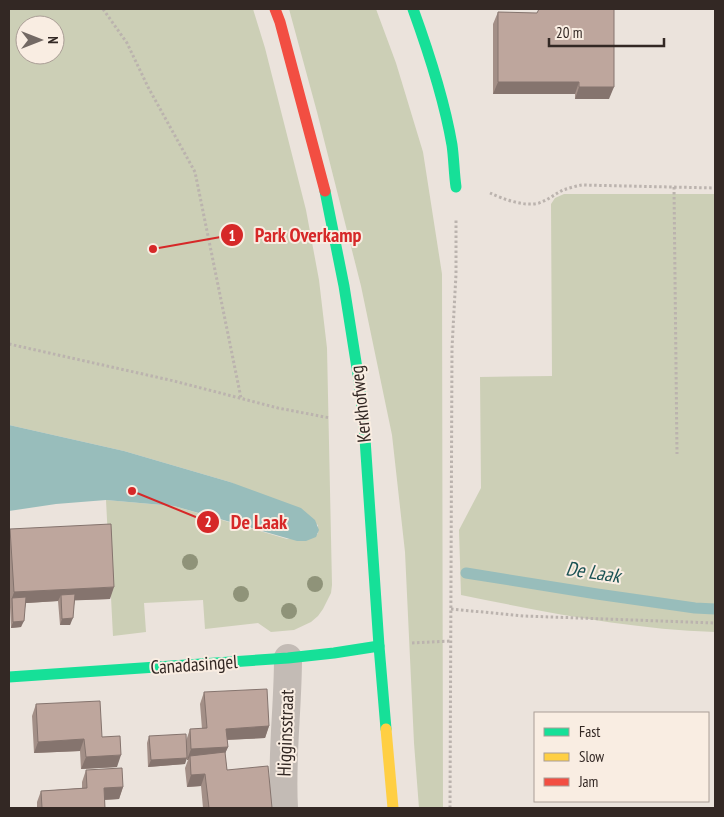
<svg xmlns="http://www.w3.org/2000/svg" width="724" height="817" viewBox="0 0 724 817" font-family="'PT Sans Narrow',sans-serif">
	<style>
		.green { fill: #cccfb6; fill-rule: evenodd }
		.water { fill: #98bdbb }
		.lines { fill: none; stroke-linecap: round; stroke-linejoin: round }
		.stream { stroke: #98bdbb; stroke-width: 11 }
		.path { stroke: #bbb3ae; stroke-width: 3; stroke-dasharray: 2.5 2.5; stroke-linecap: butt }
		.street { stroke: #c3bbb5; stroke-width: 28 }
		.fast { stroke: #16e098; stroke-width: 11 }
		.slow { stroke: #ffcf43; stroke-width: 11 }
		.jam { stroke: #f24e42; stroke-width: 11 }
		.tree { fill: #8f9379 }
		.wall { fill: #a38f87 }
		.shaded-wall { fill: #85746e }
		.building { fill: #bea69d; stroke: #85746e }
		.labels { text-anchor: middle; stroke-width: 4; stroke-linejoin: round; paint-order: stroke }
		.street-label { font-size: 19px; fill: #332824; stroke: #f9ede2 }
		.water-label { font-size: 20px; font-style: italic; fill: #1a5254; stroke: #f9ede2 }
		.leader { fill: none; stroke: #d62828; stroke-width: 2 }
		.callout-dot { fill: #d62828; stroke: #f9ede2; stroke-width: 2 }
		.mark-label { font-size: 15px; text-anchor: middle; font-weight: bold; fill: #fff }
		.callout-label { font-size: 20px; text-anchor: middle; font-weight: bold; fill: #d62828; stroke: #f9ede2; stroke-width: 4; stroke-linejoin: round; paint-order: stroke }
	</style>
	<rect width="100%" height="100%" fill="#ebe3dc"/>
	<g class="green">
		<path d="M9 9H253L265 48 306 210 319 280 327 348 332 585 331 593 323 609 318 616 311 622 294 630 271 632 258 623 205 629 203 600 144 603 146 632 113 636 106 500 174 506 287 539 318 534V525L230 482 124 451 9 425ZM25 25H55V55H25Z"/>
		<polygon points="289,9 376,9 396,63 423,152 442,274 443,808 419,808 414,743 405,552 392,435 361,286 317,112"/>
		<path d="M564 194H715V632C629 629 545 612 461 595L459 530 481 488 480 377 552 376 551 204 555 198Z"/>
	</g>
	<polygon class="water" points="9,425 124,451 230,482 301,508 315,520 319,530 316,537 306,541 297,541 174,506 106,500 56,504 9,511"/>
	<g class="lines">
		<polyline class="stream" points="466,573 597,594 695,608 715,609"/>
		<g class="path">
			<polyline points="103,9 127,43 148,87 195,172 241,398"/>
			<polyline points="674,187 677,454"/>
			<path d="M490 193C503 199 524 207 539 203 548 200 555 194 563 190 569 188 576 186 582 185L715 188"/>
			<polyline points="9,344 174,381 278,408 330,418"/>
			<polyline points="451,609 524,616 715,623"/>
			<polyline points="412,643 451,641"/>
			<polyline points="450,808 452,348 456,274 456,220"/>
		</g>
		<path class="street" d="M284 808C281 758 288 708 288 658"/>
		<g class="fast">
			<path d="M413 9C429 53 444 98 452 145 454 159 454 173 456 187"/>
			<polyline points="325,191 344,286 359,381 364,424 379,646 386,729"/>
			<polyline points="9,677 288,658 334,653 379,646"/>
		</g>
		<polyline class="slow" points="386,729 393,808"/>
		<polyline class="jam" points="275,9 280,22 325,191"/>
	</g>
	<g class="tree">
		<circle cx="190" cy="562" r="8"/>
		<circle cx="315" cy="584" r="8"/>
		<circle cx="241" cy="594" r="8"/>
		<circle cx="289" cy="611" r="8"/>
	</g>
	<g class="wall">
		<polygon points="498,12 609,99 575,99 575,94 493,94 493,24"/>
		<polygon points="10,529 110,599 75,600 70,625 60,625 58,601 26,603 21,627 11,628 9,586 9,534"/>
		<polygon points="204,692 269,726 265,738 227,740 228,747 225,753 227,770 272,808 203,808 201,786 187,787 185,768 188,760 187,760 186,750 185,764 148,767 147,743 149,736 186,741 190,729 202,729 200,704"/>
		<polygon points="36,704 102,737 117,767 81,769 80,751 34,753 32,716"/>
		<polygon points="86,770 123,787 119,799 105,800 105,808 37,808 37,802 41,791 82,788 82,782"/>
	</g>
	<g class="shaded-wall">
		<polygon points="498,82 579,82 575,94 493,94"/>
		<polygon points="579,87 614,87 609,99 575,99"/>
		<polygon points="114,587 110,599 61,601 61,595 58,601 12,604 12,598 14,592"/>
		<polygon points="73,618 70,625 60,625 62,619"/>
		<polygon points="24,621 21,627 11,628 13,622"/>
		<polygon points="269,726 265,738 222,740 226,729"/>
		<polygon points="84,739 80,751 34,753 38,742"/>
		<polygon points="228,747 223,758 190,756 188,760 187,760 191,749"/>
		<polygon points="121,755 117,767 81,769 86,757"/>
		<polygon points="187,758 185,764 148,767 151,760"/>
		<polygon points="205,774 201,786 187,787 191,775"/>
		<polygon points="123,787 119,799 100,800 104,788"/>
	</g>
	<g class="building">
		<polygon points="539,9 614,9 614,87 579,87 579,82 498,82 498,12 537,13"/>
		<polygon points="111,524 114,587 14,592 10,529"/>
		<polygon points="75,594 73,618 62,619 61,595"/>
		<polygon points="26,597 24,621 13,622 12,598"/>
		<polygon points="267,689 269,726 226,729 228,747 191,749 190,729 207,728 204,692"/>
		<polygon points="100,701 102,737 120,736 121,755 86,757 84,739 38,742 36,704"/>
		<polygon points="186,734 187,758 151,760 149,736"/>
		<polygon points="225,752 227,770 268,766 272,808 209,808 205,774 191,775 190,756"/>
		<polygon points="122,768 123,787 104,788 105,808 42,808 41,791 87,788 86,770"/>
	</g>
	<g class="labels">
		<g class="street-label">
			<text transform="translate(360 404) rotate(-96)" y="7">Kerkhofweg</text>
			<text transform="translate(194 664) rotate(-4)" y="7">Canadasingel</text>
			<text transform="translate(285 733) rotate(-88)" y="7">Higginsstraat</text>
		</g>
		<g class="water-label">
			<text transform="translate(593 572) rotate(8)" y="7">De Laak</text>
		</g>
	</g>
	<path class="leader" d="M153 249L232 235M132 491L208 522"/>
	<g class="callout-dot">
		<circle cx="153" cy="249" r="5"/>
		<circle cx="132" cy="491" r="5"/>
		<circle cx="232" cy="235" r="12"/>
		<circle cx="208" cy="522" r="12"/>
	</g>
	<g class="mark-label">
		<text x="232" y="241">1</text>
		<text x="208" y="527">2</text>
	</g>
	<g class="callout-label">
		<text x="308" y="242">Park Overkamp</text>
		<text x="259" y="529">De Laak</text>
	</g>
	<rect width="724" height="817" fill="none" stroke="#332824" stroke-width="20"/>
	<rect x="534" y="712" width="175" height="90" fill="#f9ede2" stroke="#aa9e96"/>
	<rect x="544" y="728" width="25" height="8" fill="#16e098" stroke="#aa9e96"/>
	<text x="579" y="737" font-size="15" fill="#332824">Fast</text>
	<rect x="544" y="753" width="25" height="8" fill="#ffcf43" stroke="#aa9e96"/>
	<text x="579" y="762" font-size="15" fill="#332824">Slow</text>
	<rect x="544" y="778" width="25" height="8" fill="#f24e42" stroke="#aa9e96"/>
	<text x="579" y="787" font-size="15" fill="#332824">Jam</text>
	<g transform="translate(40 40) rotate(90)"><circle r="24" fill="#f9ede2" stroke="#aa9e96"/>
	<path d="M0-4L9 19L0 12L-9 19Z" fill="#736964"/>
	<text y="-8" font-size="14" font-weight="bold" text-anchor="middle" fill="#332824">N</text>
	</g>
	<path d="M549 38v8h115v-8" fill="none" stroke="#332824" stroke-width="2.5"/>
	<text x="556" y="38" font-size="15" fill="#332824" stroke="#f9ede2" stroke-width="4" paint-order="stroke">20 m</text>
</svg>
